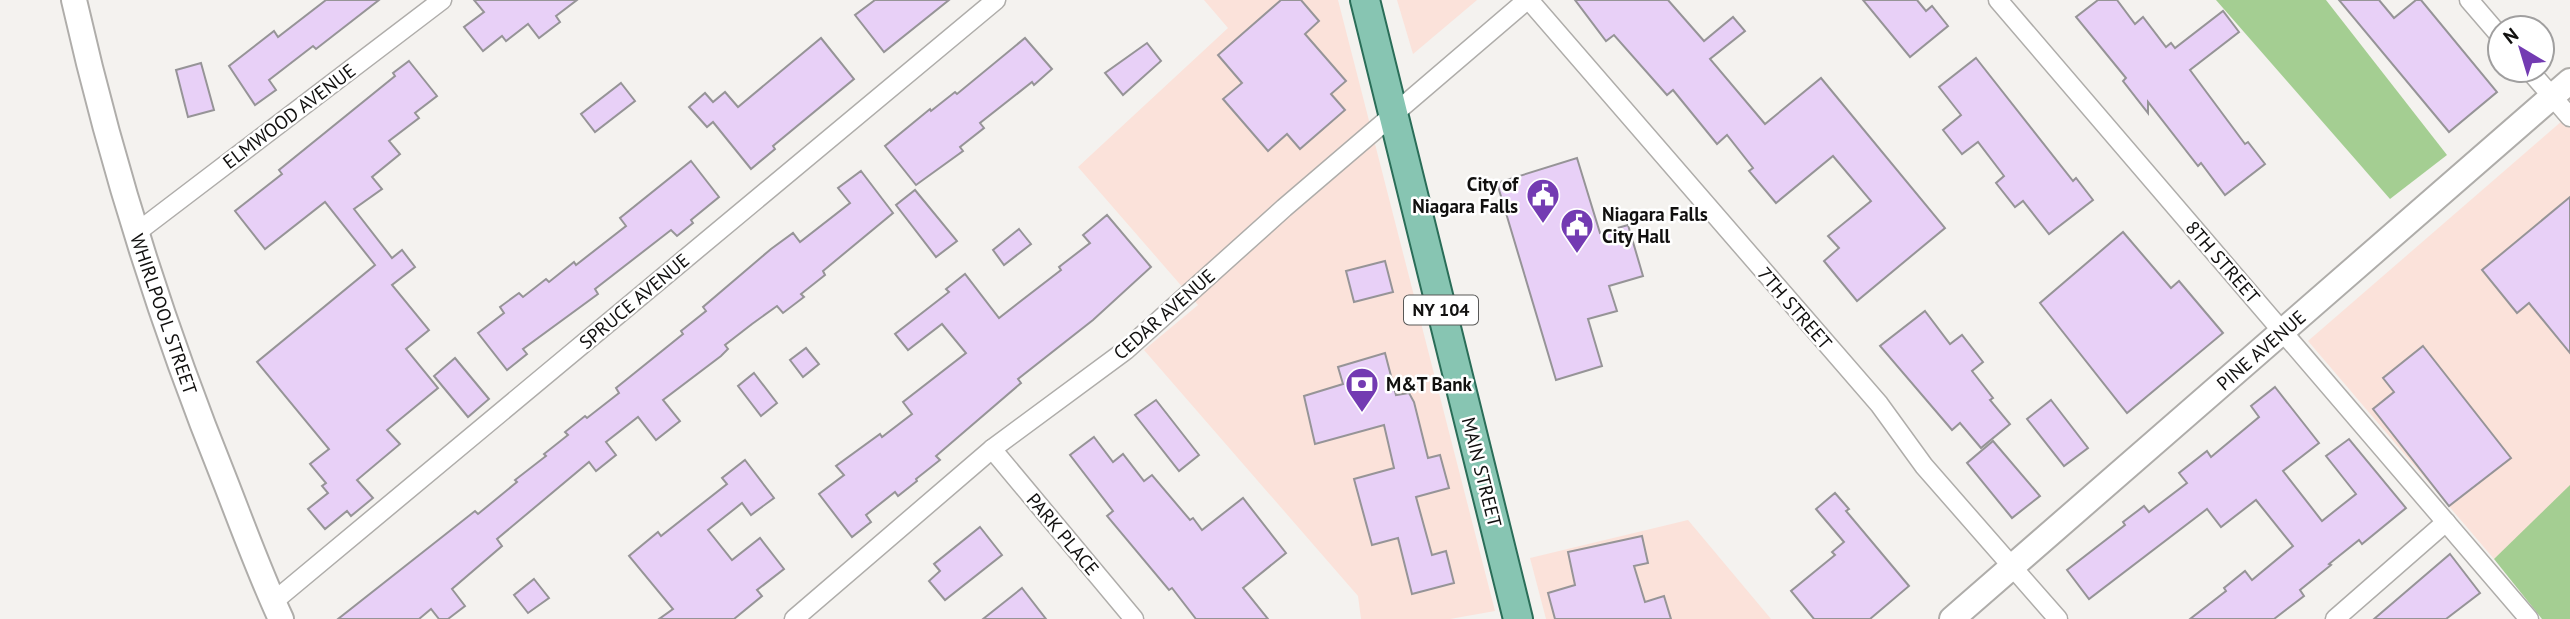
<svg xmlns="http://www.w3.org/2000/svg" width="2570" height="619" viewBox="0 0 2570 619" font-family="'PT Sans',sans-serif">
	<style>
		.commercial { fill: #fbe2da }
		.green { fill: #a4ce92 }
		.building { fill: #e8d0f7; stroke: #969497; stroke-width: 2 }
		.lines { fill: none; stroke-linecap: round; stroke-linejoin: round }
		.street-casing { stroke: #afadaa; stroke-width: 21 }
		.secondary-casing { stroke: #afadaa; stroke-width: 28 }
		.primary-casing { stroke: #2a6d58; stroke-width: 32 }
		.street { stroke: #fff; stroke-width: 18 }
		.secondary { stroke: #fff; stroke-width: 24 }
		.primary { stroke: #87c5b2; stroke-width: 28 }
		.labels { text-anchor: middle; stroke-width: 5; stroke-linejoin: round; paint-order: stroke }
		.shield { fill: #fff; stroke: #585857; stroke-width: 2 }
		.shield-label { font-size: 18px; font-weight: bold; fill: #11100f }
		.street-label { font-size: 19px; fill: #11100f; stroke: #fff }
		.poi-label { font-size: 19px; font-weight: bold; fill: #11100f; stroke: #fff; text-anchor: start }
	</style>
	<rect width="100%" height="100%" fill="#f4f2ef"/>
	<g class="commercial">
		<polygon points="1204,0 1338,0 1495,611 1450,619 1361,619 1358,596 1144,350 1198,305 1078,167 1228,28"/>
		<polygon points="1397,0 1477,0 1413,54"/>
		<polygon points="2570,114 2570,495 2494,559 2308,341"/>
		<polygon points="1688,520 1771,619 1546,619 1530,558"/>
	</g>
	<g class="green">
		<polygon points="2216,0 2326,0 2447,155 2390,199"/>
		<polygon points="2570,485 2570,619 2542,619 2494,559"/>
	</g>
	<g class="building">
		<polygon points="326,0 379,0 316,49 313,46 269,80 276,90 255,105 229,66 274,31 278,37"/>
		<polygon points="474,0 577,0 556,16 560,22 539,38 528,24 506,41 502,36 483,51 464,27 484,12"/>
		<polygon points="875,0 949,0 884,52 855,15"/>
		<polygon points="1281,0 1301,0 1319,21 1305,34 1346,81 1331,94 1345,110 1300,149 1287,134 1268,151 1223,99 1242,83 1218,55"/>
		<polygon points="1575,0 1668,0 1704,41 1733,17 1745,31 1710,59 1765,124 1821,78 1945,228 1857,301 1824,261 1839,248 1828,236 1871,201 1833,156 1776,203 1749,171 1753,168 1727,135 1717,144 1673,90 1667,95 1614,35 1606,41"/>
		<polygon points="1863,0 1917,0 1926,11 1932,6 1948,26 1910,57"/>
		<polygon points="2098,0 2117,0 2135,24 2143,17 2166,47 2171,43 2175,48 2223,11 2239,32 2190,70 2245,144 2248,142 2265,164 2225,195 2201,163 2198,166 2148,102 2148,113 2123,81 2126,78 2076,17"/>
		<polygon points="2339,0 2379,0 2394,18 2416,0 2421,0 2497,92 2449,132"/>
		<polygon points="821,38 854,79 773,146 775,149 751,169 713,122 707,127 689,107 705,93 713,102 725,92 738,107"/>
		<polygon points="1025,38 1052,69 1034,85 1032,82 980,123 984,128 960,147 963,151 916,185 885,146 930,109 931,111 955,92 957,94"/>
		<polygon points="1147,43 1161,61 1123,95 1105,73"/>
		<polygon points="1976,58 2073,181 2076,178 2093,200 2049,234 2023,201 2015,207 1996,183 2004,176 1978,142 1962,154 1943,130 1961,115 1939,87"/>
		<polygon points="409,61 437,96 415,113 419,118 389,141 400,154 372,177 382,189 354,209 392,258 402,250 415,267 392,285 429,330 406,349 438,388 387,430 400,444 357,480 373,498 351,516 347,511 325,529 308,509 328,493 322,486 326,483 310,464 329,449 257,362 375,265 325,202 265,249 235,211 282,174 279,170 395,76 393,73"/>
		<polygon points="201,63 214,110 188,117 176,70"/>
		<polygon points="621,83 635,101 595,132 581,114"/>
		<polygon points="1577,158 1600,233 1628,225 1643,276 1609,286 1617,311 1588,319 1602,366 1556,380 1497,183"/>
		<polygon points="691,161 719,197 691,220 693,223 677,236 671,230 595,289 598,294 523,349 527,354 507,370 478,333 504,313 500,307 519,293 523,297 546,279 549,282 574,262 576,265 626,226 620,218"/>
		<polygon points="861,171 893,213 823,271 825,275 801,294 804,297 783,313 777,306 752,324 725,345 728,349 721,356 663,400 680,421 656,440 638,417 606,442 616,455 596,471 589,462 497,539 502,546 452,589 465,606 448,619 439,619 431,609 419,619 338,619 475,511 478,514 517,482 515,480 546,456 544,454 568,435 565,432 585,416 587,418 619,393 616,388 683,334 681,331 706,311 703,307 771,249 793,233 800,242 850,203 838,188"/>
		<polygon points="915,190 957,241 936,257 896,205"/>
		<polygon points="2570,197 2570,353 2529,303 2517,313 2482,270"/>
		<polygon points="1107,215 1151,267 1093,320 1018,379 1021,383 936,456 940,460 916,479 917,481 898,496 895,492 866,515 871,522 852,537 819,494 844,475 836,466 880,434 882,437 912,414 903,402 966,353 942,324 908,350 895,334 949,292 946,289 965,274 999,318 1061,270 1059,267 1090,243 1083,235"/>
		<polygon points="1019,229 1031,244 1004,265 993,250"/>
		<polygon points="2123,232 2171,288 2179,281 2223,333 2127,413 2040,303"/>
		<polygon points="1385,261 1393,292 1354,302 1346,271"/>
		<polygon points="1925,311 1950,344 1962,335 1983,362 1972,371 1993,398 1990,400 2010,424 1981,448 1960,423 1952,430 1880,346"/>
		<polygon points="2423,346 2511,458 2449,506 2373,409 2394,392 2383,378"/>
		<polygon points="806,348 819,364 803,377 790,360"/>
		<polygon points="1385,353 1396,395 1409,393 1414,402 1428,458 1440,455 1449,488 1416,497 1432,555 1446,551 1454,583 1412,594 1398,538 1372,545 1354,479 1394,468 1384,425 1315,444 1304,396 1343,384 1338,367"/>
		<polygon points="455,358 489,399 468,417 434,376"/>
		<polygon points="754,373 777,403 761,416 738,386"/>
		<polygon points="2275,387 2319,443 2283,471 2322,521 2356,494 2326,456 2349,439 2406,508 2362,544 2359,540 2329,564 2331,565 2300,590 2304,596 2274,619 2190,619 2226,591 2224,588 2245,571 2252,580 2293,546 2256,500 2221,527 2207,509 2089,599 2067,570 2125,525 2123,522 2144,506 2149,512 2187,483 2179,473 2207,451 2211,457 2259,417 2251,406"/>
		<polygon points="1156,400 1199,455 1179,471 1135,415"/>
		<polygon points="2051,400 2088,448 2064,466 2027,419"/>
		<polygon points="1094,437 1113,462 1123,454 1144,481 1152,475 1190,520 1193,518 1202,530 1243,498 1286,553 1243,588 1268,619 1196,619 1172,588 1169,590 1107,516 1113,511 1070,455"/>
		<polygon points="1993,441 2040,496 2012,518 1967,463"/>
		<polygon points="745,460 774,498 751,515 742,503 708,530 732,560 760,538 784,569 757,590 762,596 734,619 659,619 673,609 629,556 658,532 661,536 727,484 722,478"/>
		<polygon points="1835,493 1849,509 1846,511 1909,586 1870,619 1814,619 1791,591 1835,555 1832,552 1844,542 1816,509"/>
		<polygon points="980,527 1002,555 945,600 929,581 940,571 934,564"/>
		<polygon points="1642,536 1648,563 1634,566 1645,602 1664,596 1671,619 1555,619 1548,593 1575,585 1568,552"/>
		<polygon points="2450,554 2480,593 2446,619 2374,619"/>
		<polygon points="534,579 549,598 528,613 514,595"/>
		<polygon points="1022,588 1046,619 983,619"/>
	</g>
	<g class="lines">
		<defs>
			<g id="street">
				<polyline points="1529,0 1879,404 1924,466 2058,619"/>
				<polyline points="1998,0 2529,619"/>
				<polyline points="2469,0 2500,36"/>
				<polyline points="2529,70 2570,117"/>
				<polyline points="136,233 442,0"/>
				<polyline points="992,449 1134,619"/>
				<polyline points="273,602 996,0"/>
				<polyline points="794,619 992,449 1126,350 1284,208 1527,0"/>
				<polyline points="2335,619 2446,522"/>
			</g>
			<g id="secondary">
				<path d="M74 0C111 164 162 325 225 481 243 527 260 574 281 619"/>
				<polyline points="1952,619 2570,81"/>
			</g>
			<polyline id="primary" points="1365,0 1518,619"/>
		</defs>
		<use href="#street" class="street-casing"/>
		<use href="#secondary" class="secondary-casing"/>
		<use href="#primary" class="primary-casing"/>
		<use href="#street" class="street"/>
		<use href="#secondary" class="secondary"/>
		<use href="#primary" class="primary"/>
	</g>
	<defs>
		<symbol id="civic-pin" viewBox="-11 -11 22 30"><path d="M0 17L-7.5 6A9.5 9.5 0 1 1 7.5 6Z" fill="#733bb2" stroke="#fff"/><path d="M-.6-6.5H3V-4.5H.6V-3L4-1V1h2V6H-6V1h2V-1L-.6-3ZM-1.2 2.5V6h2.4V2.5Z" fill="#fff"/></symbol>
		<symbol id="bank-pin" viewBox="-11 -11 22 30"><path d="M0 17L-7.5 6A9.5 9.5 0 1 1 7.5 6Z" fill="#733bb2" stroke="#fff"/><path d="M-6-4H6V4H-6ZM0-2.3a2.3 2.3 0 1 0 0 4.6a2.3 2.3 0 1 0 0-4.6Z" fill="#fff"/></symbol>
	</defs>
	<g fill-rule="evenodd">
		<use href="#civic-pin" x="1524" y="176" width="38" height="52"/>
		<use href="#civic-pin" x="1558" y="206" width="38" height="52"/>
		<use href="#bank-pin" x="1343" y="365" width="38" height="52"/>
	</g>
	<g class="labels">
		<rect class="shield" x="1404" y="295.5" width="74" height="29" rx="5"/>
		<g class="shield-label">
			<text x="1441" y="316">NY 104</text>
		</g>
		<g class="street-label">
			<text transform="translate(289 116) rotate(-37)" y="7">ELMWOOD AVENUE</text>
			<text transform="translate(2223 262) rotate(49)" y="7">8TH STREET</text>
			<text transform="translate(634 301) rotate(-40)" y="7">SPRUCE AVENUE</text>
			<text transform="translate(1795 308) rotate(49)" y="7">7TH STREET</text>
			<text transform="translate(164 314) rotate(71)" y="7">WHIRLPOOL STREET</text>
			<text transform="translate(1164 314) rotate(-41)" y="7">CEDAR AVENUE</text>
			<text transform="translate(2261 350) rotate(-41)" y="7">PINE AVENUE</text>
			<text transform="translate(1482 472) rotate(76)" y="7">MAIN STREET</text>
			<text transform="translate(1063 534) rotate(50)" y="7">PARK PLACE</text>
		</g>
		<g class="poi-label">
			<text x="1518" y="191" text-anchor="end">City of<tspan x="1518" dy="22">Niagara Falls</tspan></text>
			<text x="1602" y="221">Niagara Falls<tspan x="1602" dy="22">City Hall</tspan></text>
			<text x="1386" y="391">M&amp;T Bank</text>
		</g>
	</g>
	<g transform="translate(2521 49) rotate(322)"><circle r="33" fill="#ffffff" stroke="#a09f9f" stroke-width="2"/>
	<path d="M0-5L12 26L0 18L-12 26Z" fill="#733bb2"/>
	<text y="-10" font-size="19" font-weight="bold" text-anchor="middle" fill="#11100f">N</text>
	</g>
</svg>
